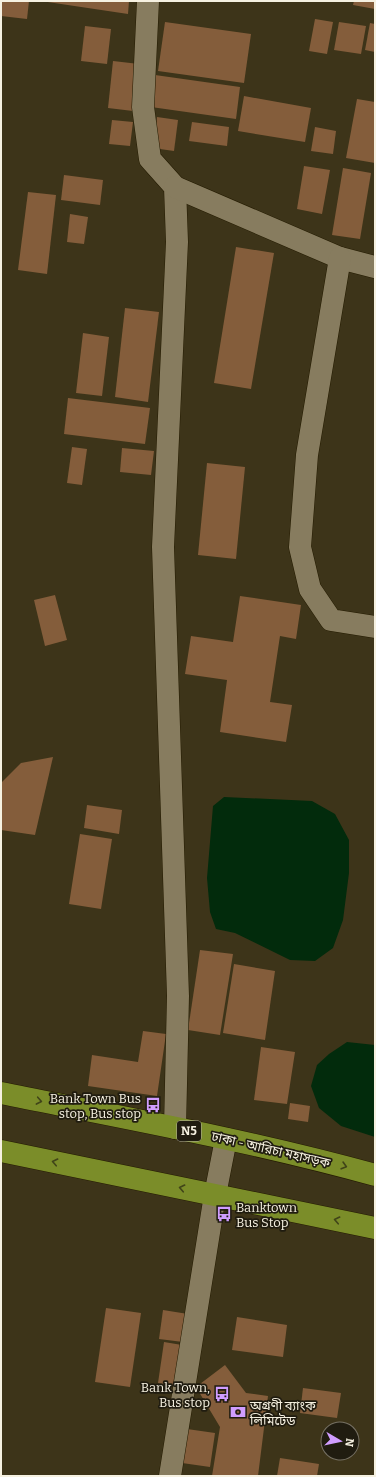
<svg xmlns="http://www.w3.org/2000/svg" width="376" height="1477" viewBox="0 0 376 1477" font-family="Bitter,'Noto Sans Bengali',serif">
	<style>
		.water { fill: #022b0c }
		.building { fill: #845d3b }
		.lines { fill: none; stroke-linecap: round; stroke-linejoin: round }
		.street-casing { stroke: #241b01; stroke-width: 23 }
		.highway-casing { stroke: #241b01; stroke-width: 23 }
		.street { stroke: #877c5f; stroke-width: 22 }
		.highway { stroke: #7b8d29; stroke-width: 22 }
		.oneway { stroke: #404419 }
		.labels { text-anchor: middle; stroke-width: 3.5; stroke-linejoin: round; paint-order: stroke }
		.shield { fill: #201c10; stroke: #b6b1a2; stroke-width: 1 }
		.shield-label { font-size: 12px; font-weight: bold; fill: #f6f1e1 }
		.poi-label { font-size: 13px; fill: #f6f1e1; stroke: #201c10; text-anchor: end }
		.street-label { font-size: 13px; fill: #f6f1e1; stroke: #201c10 }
	</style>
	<rect width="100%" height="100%" fill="#3d3419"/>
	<g class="water">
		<polygon points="224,797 312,801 335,814 349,840 349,873 343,920 333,948 315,961 290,960 235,933 216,929 210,912 207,878 213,806"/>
		<polygon points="347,1042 375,1045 375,1137 341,1126 319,1108 311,1086 317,1065 329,1054"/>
	</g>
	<g class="building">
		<polygon points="1,1 29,1 27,19 1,16"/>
		<polygon points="41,1 129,1 128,14"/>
		<polygon points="354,1 375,1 375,9 353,5"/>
		<polygon points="315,19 333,22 327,54 309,51"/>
		<polygon points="165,22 251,34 244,83 158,71"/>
		<polygon points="339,22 366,26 361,54 334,50"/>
		<polygon points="370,23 375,24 375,52 365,50"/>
		<polygon points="85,26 111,29 107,64 81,61"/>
		<polygon points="113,61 139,64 133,111 108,108"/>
		<polygon points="155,75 240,87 236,119 151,107"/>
		<polygon points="244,96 311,108 305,142 238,131"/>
		<polygon points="357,99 375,102 375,163 346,158"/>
		<polygon points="157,117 178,120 174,151 153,148"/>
		<polygon points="112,120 133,122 130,146 109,144"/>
		<polygon points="192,122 229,127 227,146 189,141"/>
		<polygon points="315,127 336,131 333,154 311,151"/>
		<polygon points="304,166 330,170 322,214 297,209"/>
		<polygon points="343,168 371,173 360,239 332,235"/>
		<polygon points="64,175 103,180 100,205 61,200"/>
		<polygon points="28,192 56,195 47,274 18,270"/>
		<polygon points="70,214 88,217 84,244 67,242"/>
		<polygon points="236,247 274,253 251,389 214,383"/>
		<polygon points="125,308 159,312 148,402 115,397"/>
		<polygon points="83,333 109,337 102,396 76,393"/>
		<polygon points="68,398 150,408 145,444 64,434"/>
		<polygon points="72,447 87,449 82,485 67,483"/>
		<polygon points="122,448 154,451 151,475 120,472"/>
		<polygon points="207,463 245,467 236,559 198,555"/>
		<polygon points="55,595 67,640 45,646 34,600"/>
		<polygon points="240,596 301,605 296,639 280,636 270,702 292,705 286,742 220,732 227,680 185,674 191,636 233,642"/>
		<polygon points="53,757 35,835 1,830 1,783 21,763"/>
		<polygon points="87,805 122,810 119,834 84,828"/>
		<polygon points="80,834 112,839 101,909 69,904"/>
		<polygon points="200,950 233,954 220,1035 188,1030"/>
		<polygon points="234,964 275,971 265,1040 223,1033"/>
		<polygon points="143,1031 166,1034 157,1096 88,1086 92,1055 138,1062"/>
		<polygon points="261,1047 295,1052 287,1104 254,1100"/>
		<polygon points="290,1103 310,1106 308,1122 288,1119"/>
		<polygon points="106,1308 141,1313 130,1387 95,1382"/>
		<polygon points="163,1310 188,1314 183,1342 159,1339"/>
		<polygon points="237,1317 287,1325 283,1357 232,1350"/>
		<polygon points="164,1342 188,1346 183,1387 158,1383"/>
		<polygon points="225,1365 246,1393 268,1396 258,1476 212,1476 220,1427 196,1387"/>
		<polygon points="303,1388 341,1393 337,1418 300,1413"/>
		<polygon points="180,1428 215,1433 210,1467 175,1462"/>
		<polygon points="280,1458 319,1464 317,1476 277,1476"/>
	</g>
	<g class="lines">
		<defs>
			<g id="street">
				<polyline points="148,1 143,107 150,159 175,187 177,242 163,547 178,996 175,1128"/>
				<polyline points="175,187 340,258 375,267"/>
				<polyline points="340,258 307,455 300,547 310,589 331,620 375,627"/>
				<polyline points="170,1476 215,1195 226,1139"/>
			</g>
			<g id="highway">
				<path d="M1 1093C126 1118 252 1141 375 1175"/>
				<polyline points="1,1151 375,1228"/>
			</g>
		</defs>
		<use href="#street" class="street-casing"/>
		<use href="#highway" class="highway-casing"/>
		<use href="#street" class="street"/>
		<use href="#highway" class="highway"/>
	</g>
	<defs><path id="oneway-chevron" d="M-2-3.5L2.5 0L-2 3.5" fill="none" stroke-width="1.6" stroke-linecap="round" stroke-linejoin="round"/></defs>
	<g class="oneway">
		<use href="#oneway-chevron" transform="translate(39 1101) rotate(11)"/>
		<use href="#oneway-chevron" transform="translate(55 1162) rotate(-168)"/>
		<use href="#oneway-chevron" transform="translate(344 1166) rotate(16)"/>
		<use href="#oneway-chevron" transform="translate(182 1188) rotate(-168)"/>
		<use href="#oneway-chevron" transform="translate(337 1220) rotate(-168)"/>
	</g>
	<defs>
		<symbol id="bus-bare" viewBox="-9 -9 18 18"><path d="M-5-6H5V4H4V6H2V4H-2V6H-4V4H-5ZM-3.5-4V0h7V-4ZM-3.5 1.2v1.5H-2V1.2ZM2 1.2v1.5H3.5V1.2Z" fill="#d09dff" stroke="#201c10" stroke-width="2.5" paint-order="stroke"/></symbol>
		<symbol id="bank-bare" viewBox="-9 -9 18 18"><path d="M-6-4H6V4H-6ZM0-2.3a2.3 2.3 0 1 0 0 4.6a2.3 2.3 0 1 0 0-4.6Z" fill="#d09dff" stroke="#201c10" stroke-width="2.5" paint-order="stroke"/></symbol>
	</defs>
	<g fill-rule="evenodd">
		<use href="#bus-bare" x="142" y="1094" width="22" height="22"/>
		<use href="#bus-bare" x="213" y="1203" width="22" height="22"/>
		<use href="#bus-bare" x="211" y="1383" width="22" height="22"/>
		<use href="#bank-bare" x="227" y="1401" width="22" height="22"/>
	</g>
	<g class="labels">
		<rect class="shield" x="177" y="1121" width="24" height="20" rx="3"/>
		<g class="shield-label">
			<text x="189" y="1135">N5</text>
		</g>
		<g class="poi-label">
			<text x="141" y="1103">Bank Town Bus<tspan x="141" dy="15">stop, Bus stop</tspan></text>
			<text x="236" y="1212" text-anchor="start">Banktown<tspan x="236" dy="15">Bus Stop</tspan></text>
			<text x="210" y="1392">Bank Town,<tspan x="210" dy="15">Bus stop</tspan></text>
			<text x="250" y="1410" text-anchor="start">অগ্রণী ব্যাংক<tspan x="250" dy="15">লিমিটেড</tspan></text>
		</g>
		<g class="street-label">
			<text transform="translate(271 1149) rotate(13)" y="5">ঢাকা - আরিচা মহাসড়ক</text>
		</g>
	</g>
	<rect width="376" height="1477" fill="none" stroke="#f6f1e1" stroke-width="4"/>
	<g transform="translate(340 1441) rotate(99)"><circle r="19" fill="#201c10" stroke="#767164"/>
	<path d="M0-3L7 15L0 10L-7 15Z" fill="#d09dff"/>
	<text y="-6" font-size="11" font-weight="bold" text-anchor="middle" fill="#f6f1e1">N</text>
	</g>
</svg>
